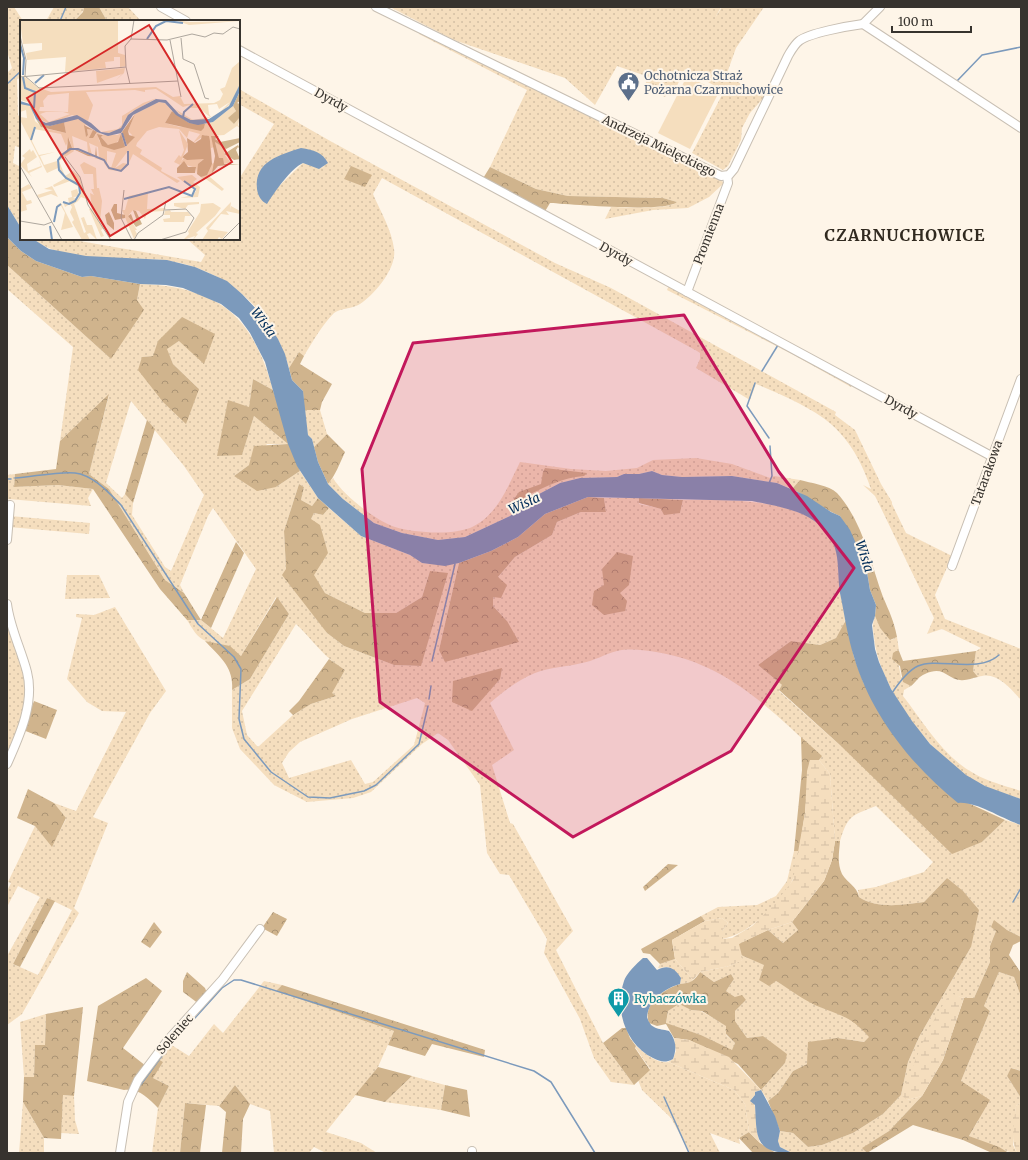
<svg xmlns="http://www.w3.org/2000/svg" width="1028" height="1160" viewBox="0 0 1028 1160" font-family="Merriweather,serif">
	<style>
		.grass { fill: url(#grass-dots); fill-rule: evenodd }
		.forest { fill: url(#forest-crowns); fill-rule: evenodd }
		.wetland { fill: url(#wetland-marsh) }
		.park { fill: url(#park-tufts) }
		.pitch { fill: #f5debe }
		.water { fill: #7c9abc }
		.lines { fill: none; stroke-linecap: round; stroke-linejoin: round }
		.stream { stroke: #7c9abc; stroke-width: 1.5 }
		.minor-casing { stroke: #c8bfb3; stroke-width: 10 }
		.minor { stroke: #fff; stroke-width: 8 }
		.marked { fill: #c2185b; fill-opacity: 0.2; stroke: #c2185b; stroke-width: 3; stroke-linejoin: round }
		.labels { text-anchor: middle; stroke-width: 4; stroke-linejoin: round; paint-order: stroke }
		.service-label { font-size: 12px; fill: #4e5e75; stroke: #fef5e8; text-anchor: start }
		.street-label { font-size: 12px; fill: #37332e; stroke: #fef5e8 }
		.culture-label { font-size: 12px; fill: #0d838f; stroke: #fef5e8; text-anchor: start }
		.water-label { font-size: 13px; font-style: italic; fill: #002d59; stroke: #fef5e8 }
		.district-label { font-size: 16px; font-weight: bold; letter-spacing: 1px; fill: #312a20; stroke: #fef5e8 }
		.inset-river { fill: none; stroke: #7c9abc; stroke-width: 2 }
		.inset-road { fill: none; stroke: #aea79e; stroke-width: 1 }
		.view { fill: #d62828; fill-opacity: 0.15; stroke: #d62828; stroke-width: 2 }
		.inset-edge { fill: none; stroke: #37332e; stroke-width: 2 }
	</style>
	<defs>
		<pattern id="grass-dots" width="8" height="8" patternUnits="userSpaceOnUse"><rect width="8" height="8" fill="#f5debe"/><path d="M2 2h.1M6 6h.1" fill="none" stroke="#d3bfa4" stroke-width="1.8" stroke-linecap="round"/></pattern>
		<pattern id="forest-crowns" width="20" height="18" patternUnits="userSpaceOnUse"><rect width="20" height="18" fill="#d0b48d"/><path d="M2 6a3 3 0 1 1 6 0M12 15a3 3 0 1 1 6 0" fill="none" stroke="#aa9374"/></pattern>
		<pattern id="wetland-marsh" width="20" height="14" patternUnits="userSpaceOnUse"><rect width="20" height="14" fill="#f5debe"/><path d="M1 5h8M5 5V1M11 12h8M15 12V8" fill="none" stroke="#d3bfa4"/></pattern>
		<pattern id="park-tufts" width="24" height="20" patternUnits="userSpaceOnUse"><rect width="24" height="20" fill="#f5debe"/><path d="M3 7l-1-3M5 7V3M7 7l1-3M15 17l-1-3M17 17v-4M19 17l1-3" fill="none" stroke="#d3bfa4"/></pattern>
	</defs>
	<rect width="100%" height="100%" fill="#fef5e8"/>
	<g class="grass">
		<polygon points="7,7 14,7 23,21 21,21 21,78 17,79 18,116 21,113 21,148 15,146 13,163 21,167 21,228 7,205 7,73 12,68 7,51"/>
		<polygon points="54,7 84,7 83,11 74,21 46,21"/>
		<polygon points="99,7 128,7 141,21 107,21"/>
		<polygon points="390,7 721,7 715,18 722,7 764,7 736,48 726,76 765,96 750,113 742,128 741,140 728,166 723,170 692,153 724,91 685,69 674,92 649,77 617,66 595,105 565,78 454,40"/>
		<path d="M420 31 718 178 724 183 709 197 688 208 653 210 605 219 611 207C624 207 669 210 677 202L663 198 568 196 536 189 490 167 527 90 419 34Z"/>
		<path d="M239 89 332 142 555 263 611 288 836 412 835 415 855 430 881 484 892 502V504L906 533 952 556 935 595 945 619 1021 649V700C1010 688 996 670 978 677L973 671 976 651 981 648 942 629 927 634 934 618 879 504 875 496 863 485 871 489C864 469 855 449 840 433 823 412 781 394 756 384L750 400 696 368 700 359V353L697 351 382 178 373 194C380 211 392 230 394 249 397 268 375 294 360 304 353 309 340 308 334 313 322 325 313 341 304 356L299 352 289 368C271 304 217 262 151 259 113 257 65 263 33 239H68L201 262 205 255 187 239H239V179L274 124 239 104ZM301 148 324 167 319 168 303 163 276 189Z"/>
		<path d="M7 265 111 359 137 300 140 284C218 287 252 314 273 390L253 379 249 407 217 456 242 454 254 416 288 444H267L249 465 234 476 276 487 300 471 318 498 312 506 301 500 304 487 299 484 284 531 286 569 327 633 344 646 394 665 421 666 430 571 422 597 396 613H365L325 593 313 575 311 519 314 513 323 515 329 508 361 536 410 555 422 563 445 565 459 563 439 650 507 621 493 606V597L498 577 515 557 552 535 557 522 581 512H606L604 498H639V504L680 513 683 500C724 500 811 496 833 541 839 554 839 571 839 586 840 597 845 608 845 619 845 625 839 633 836 638L820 645 791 641 758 665 782 685 779 691 841 746 982 842 1005 820 1021 825V937L1007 930 994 921 996 931 990 946V962L974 998H964L950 994 907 1100 922 1096 889 1131 863 1148 866 1153H792L780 1147 778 1141 780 1131 793 1133 808 1147 822 1145 853 1133 883 1114 901 1095 908 1062 919 1037 971 947 947 878 924 902C903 905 877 909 859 897L858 890 876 887 924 872 933 862 876 806C851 816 848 815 840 841H835L830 774 819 760 821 756C771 710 727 663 656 652 643 650 629 648 617 651 605 654 594 661 582 663 567 667 550 667 535 673 518 680 504 691 490 703L514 750 492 765 510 823 513 824 573 931 556 950 603 1043 634 1085 611 1082 594 1058 580 1019 544 953 547 939 509 875 500 874 487 853 480 785 448 740 438 733 422 744 371 792 353 798 307 802 274 785 240 749 232 728V690L250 679 289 614 276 597 241 656C225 641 224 648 206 641 197 638 192 628 187 620H201L223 638 256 569 213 508 208 516 180 585 184 593 165 580 109 489 89 474 109 395 60 441 73 347 7 289ZM182 317 179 341 166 349 173 364 199 389 142 357 153 356ZM131 401 184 466 204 495 171 571 165 567 132 515 133 503 125 494 122 498 106 483ZM296 624C313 640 324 658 345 670L331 693 336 696 311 704 293 715 258 747 247 735 242 711ZM417 698 425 703 414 745 373 782 365 784 351 760 289 778 282 763 289 752 300 742 352 719Z"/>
		<polygon points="669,285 853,384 851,387 792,354 667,290"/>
		<polygon points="304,410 320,410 327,434 314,447 312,439 308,435"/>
		<path d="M696 458 732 464 770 478 774 476 800 480 792 489 777 483 732 476 682 477 662 475 652 471 639 474H624L617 477 580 478 560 483 539 494 510 516 465 537 438 540 402 533 374 523 343 499 328 484 333 478C343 495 376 521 395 527 415 533 456 536 474 526 498 514 509 484 520 462L571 469 606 471 637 468 653 460Z"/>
		<polygon points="15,474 14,487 58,485 93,489 88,498 91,506 8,499 7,504 7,475"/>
		<polygon points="10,516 90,523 89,534 9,527"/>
		<polygon points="67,575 99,575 110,598 65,599"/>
		<path d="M115 607 166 691 150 713 93 817 108 823 74 908 79 913 22 1014 7 1025V956L40 897 18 886 7 907V891L11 883 8 882 35 826 52 846 66 819 54 803 76 811 126 712 102 711 87 702 67 679 82 618 76 617V614L94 615ZM47 898 72 910 38 975 13 964Z"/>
		<path d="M875 616 880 628 891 640 897 637 899 651H896L901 677 911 686 904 690 903 696C924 723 943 757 975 774 989 782 1006 786 1021 791V799C1002 793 982 787 965 775 925 746 879 687 874 637 873 628 872 625 875 616Z"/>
		<polygon points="7,625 26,675 27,699 7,760"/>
		<path d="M794 851H799C797 860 797 873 792 881 780 904 748 935 722 939V931L728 923 722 918 705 921 701 916 718 907 757 905 776 896 787 881Z"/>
		<polygon points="792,922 798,930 783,943 768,930"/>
		<polygon points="741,955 765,965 759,980 776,981 822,1008 834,1011 856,1022 870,1037 864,1042 838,1038 807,1064 793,1071 778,1093 768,1101 761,1090 785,1063 763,1036 747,1038 735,1021 735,1011 746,1000 735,997 726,991 734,979 731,974 714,982 700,972 729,966 742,960"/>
		<path d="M675 959 693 980 691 982 680 984C683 975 675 971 668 967L658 968 660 964Z"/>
		<path d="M999 972 1014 977 1020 994 1021 1071 1012 1068 1007 1076 1021 1098V1102L1016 1106 1013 1145 1017 1153C1005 1153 982 1141 969 1136L978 1121 961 1081 990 1011 984 1006Z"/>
		<polygon points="264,981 282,985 276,991 394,1031 378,1067 326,1132 361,1143 377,1153 326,1153 314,1147 309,1153 274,1153 270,1111 250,1104 235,1085 219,1106 185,1103 180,1153 152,1153 158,1108 169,1086 153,1078 157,1059 170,1044 189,1056 214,1024 223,1033"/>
		<polygon points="679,1004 691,1010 701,1011 727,1026 726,1035 735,1043 732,1051 701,1035 666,1024 668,1011"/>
		<polygon points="46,1014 45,1045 35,1045 34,1078 24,1077 20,1022"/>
		<path d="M636 1046C645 1053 656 1064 668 1062L734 1090 745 1104 749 1132 739 1138 740 1144 710 1133 720 1153H690L671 1118 642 1090 638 1080 650 1069 635 1047Z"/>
		<polygon points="412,1076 445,1085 441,1110 385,1102"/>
		<polygon points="63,1095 74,1096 75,1120 79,1134 61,1133"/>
		<polygon points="23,1102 44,1138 44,1153 19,1153"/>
	</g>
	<g class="forest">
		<polygon points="84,7 99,7 107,21 74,21 83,12"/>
		<polygon points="351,166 372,175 365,187 344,179"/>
		<path d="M490 167 536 189 568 196 663 198 677 202C665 213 570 204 550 203L544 213 482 180Z"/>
		<polygon points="7,237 21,251 36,261 82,277 91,276 140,284 137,300 144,310 111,359 7,265"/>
		<polygon points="182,317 215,334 204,364 179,341 167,349 173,364 199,389 186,424 163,402 138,370 142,357 153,356 158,341"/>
		<polygon points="299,352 304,356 300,364 332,384 322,402 320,410 304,410 303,391 292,380 289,368"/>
		<polygon points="253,379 273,390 300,471 276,487 257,491 234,476 249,465 254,446 288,444 254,416 242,455 217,456 228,400 249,407"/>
		<polygon points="109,394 89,474 109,489 165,580 184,593 201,620 236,542 244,553 211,628 201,620 187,620 160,589 93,489 58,485 14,487 15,474 56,469 60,441"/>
		<polygon points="147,420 155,429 133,503 125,494"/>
		<path d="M327 434 345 452C340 463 335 476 328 484L318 462 314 447Z"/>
		<path d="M545 468 587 473 584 476C561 478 548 486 528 495 523 498 522 503 515 504L514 499 519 492 541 484 543 472Z"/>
		<path d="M800 480C810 483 829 485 837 493 863 522 870 561 883 597 889 611 894 621 897 637L890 640 880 628 875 616 876 605 870 590 866 566 840 516C823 509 809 497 792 489Z"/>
		<polygon points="299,484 304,487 301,500 312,506 318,498 329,508 323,515 314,513 311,519 320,525 328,553 314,575 325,593 365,613 396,613 422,597 430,571 448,573 421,666 394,665 344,646 327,633 282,575 286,569 284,531"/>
		<polygon points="588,497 604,498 606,512 581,512 557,522 552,535 515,557 498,577 507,585 501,598 493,597 493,606 507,621 519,642 445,662 439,650 459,563 491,551 518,537 545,514"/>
		<polygon points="639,498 683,500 680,513 664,515 661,509 639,503"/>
		<polygon points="617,552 633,556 629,585 620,593 627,601 625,611 604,615 592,605 594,591 604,585 602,569"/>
		<path d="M277 597 289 614 250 679 232 690C234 667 220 657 205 641L230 646 241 656Z"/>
		<polygon points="846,620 854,657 864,684 966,802 1005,820 982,842 952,854 841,746 779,690 782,685 758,665 791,641 820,645 836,638"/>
		<path d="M896 651H899L903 661 976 651 973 671 978 677C972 678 966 681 960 680 947 679 944 665 925 674 919 676 916 682 911 686L903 682 900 666 892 659 893 653Z"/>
		<polygon points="329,659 345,670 332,693 336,696 311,704 293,715 289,711 299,701"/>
		<polygon points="502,668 500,679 472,711 452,702 453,681"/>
		<polygon points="34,701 57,710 46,739 23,730"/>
		<polygon points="801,737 822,756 819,760 810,760 805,813 799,851 794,851 802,770"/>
		<polygon points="28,789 54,803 66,818 52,847 35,826 17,818"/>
		<path d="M835 841H840C839 853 837 863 842 874 847 883 857 886 859 897 877 909 903 905 924 902L947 878 963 891 979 910 971 947 919 1037 908 1062 901 1095 883 1114 853 1133 822 1145 808 1147 793 1133 780 1131 768 1101 778 1093 793 1071 807 1064 808 1042 838 1038 864 1042 869 1037C852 1018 845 1017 822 1008 806 1002 791 990 776 981L769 986 759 980 764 965 741 955 738 944 768 930 783 943 798 930 792 922 824 881 832 860Z"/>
		<polygon points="668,864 678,865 645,891 643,887"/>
		<polygon points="47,898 55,901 20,967 13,964"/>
		<polygon points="273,912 287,919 277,936 262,928"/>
		<polygon points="701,916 705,921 672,940 675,959 660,964 650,954 643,953 641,949"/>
		<polygon points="994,920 1007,930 1021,937 1021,941 1013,945 1009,955 1021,973 1021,1003 1020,994 1014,977 999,972 984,1006 990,1011 961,1081 990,1100 969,1136 999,1147 1009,1153 992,1153 963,1140 913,1125 867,1153 862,1148 889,1131 922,1096 943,1060 964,998 974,998 990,962 990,946 996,931 991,927"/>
		<polygon points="154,922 162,932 150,948 141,942"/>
		<polygon points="187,972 205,988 207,993 199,1004 183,992 183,981"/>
		<path d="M700 972 714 982 731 974 734 979 726 991 735 997 742 995 746 1000 735 1011V1021L747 1038 763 1036 787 1054 785 1063 761 1090 738 1064 689 1040 674 1038 666 1024 657 1026 649 1023C642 1004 664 989 680 984 684 983 689 983 692 981 695 979 698 975 700 972ZM679 1004 691 1010 702 1011 726 1026V1034L735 1043 732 1050 701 1035 666 1023 668 1011Z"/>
		<path d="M146 978 162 991 123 1048 146 1066 154 1057 163 1062 153 1078 169 1086 158 1108C148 1098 139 1088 124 1090L87 1081 98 1006Z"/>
		<polygon points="282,985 485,1050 484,1057 432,1044 425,1056 388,1045 394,1031 276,991"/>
		<polygon points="83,1007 74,1096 63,1095 61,1139 44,1138 23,1102 24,1077 34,1077 35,1045 45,1045 46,1014"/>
		<polygon points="622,1028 626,1028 630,1038 636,1046 635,1048 650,1070 634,1085 603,1043"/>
		<polygon points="378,1067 412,1076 385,1102 355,1095"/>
		<polygon points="1011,1068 1021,1071 1021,1098 1007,1076"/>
		<polygon points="235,1085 250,1104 243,1119 241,1153 222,1153 226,1112 219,1106"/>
		<polygon points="445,1085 467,1090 470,1117 441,1110"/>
		<polygon points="185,1103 206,1105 200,1153 180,1153"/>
		<polygon points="749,1132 760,1143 776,1153 753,1153 739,1138"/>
	</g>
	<g class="wetland">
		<polygon points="810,760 819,760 830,774 835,841 832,860 824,881 792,922 768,930 739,944 743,960 729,966 700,972 693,980 675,959 672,940 705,921 722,918 728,923 722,931 722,939 732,938 752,926 774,905 793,880 805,813 807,771"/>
		<polygon points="950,993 964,998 943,1060 922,1096 907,1100 901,1095 927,1032"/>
		<path d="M674 1038 689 1040 729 1057 761 1090 755 1092V1095L752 1098C759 1112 754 1128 760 1143L749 1132 745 1104 734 1090 668 1062 673 1059 676 1051Z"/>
		<path d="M1021 1102V1153H1017C1010 1139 1014 1121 1016 1106Z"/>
	</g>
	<polygon class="park" points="649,77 670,88 665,97 644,86"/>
	<polygon class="pitch" points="687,76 719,92 690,149 658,133"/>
	<g class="water">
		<path d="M301 148C314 150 322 152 328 163L319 169 303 163C291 168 274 193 267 204 261 201 258 196 257 189 254 161 280 155 301 148Z"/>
		<path d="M7 205 21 228V239H33L49 249 86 256 167 260 195 267 227 281 242 294 263 316 278 339 285 354 292 380 303 391 308 435 312 439 318 462 328 484 343 499 374 523 402 533 438 540 465 537 510 516 539 494 560 483 580 478 617 477 624 474H639L652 471 662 475 682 477 732 476 777 483 807 496 831 512 840 516 850 530 866 566 870 590 876 605 875 616 872 625 875 649 879 662 891 689 912 721 930 744 966 775 985 786 1021 799V825C1002 819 976 801 958 803 912 766 871 715 854 657 848 638 845 618 841 598 836 576 842 553 828 534 812 511 777 506 752 501L588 497 545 514 518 537 491 551 459 563 445 566 422 563 410 555 361 536 318 498 297 466 288 444 265 362 250 333 239 318 221 304 183 288 166 285 140 284 91 276 82 277 36 261 21 251 7 237Z"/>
		<path d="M643 958H647L657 970C668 964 675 968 681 978L680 984C664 989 649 999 647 1017 651 1030 658 1028 669 1031 676 1040 677 1048 673 1059 665 1063 661 1062 653 1058 626 1045 614 1010 624 981 626 974 637 963 643 958Z"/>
		<path d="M761 1090 775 1116 780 1131 778 1141 780 1147 792 1153C753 1153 757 1135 755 1105L750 1101 755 1095V1092Z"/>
	</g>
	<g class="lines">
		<g class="stream">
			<polyline points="60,21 66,7"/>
			<polyline points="957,81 982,55 1021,47"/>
			<polyline points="7,84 21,71"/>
			<polyline points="762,371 778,345"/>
			<polyline points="755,383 747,406 769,438"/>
			<path d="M15 478C32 477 60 471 75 473 93 475 109 493 121 505L198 624 234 657 241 669 239 719 244 739 271 772 308 797 330 798 364 791 376 785 419 744 428 706"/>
			<polyline points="7,479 11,479"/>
			<polyline points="769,483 772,476 770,446"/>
			<polyline points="432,661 455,564"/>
			<path d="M892 693C898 684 907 671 918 666 938 657 978 674 999 655"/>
			<polyline points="429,699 431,686"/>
			<polyline points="1013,902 1021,888"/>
			<polyline points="139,1087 167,1049 222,988 234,980 241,980 534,1071 551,1082 595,1153"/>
			<polyline points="664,1097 689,1153"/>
		</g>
		<defs>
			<g id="minor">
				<polyline points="161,7 186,21"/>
				<path d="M376 7 721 176 729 175 734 169 788 56C791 51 794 45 799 41 809 33 848 26 863 24L1021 128"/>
				<polyline points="863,24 880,7"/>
				<polyline points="239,50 993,457"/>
				<polyline points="687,292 728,183 727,176"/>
				<polyline points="7,540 10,505"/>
				<polyline points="952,566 1021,379"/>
				<path d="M7 604C10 628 21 649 27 672 35 703 19 737 7 764"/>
				<polyline points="120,1153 128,1102 138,1080 168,1040 223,979 260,929"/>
				<polyline points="472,1153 472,1151"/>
			</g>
		</defs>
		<use href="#minor" class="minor-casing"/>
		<use href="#minor" class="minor"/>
	</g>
	<path class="marked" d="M684 315 779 472 854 568 731 751 573 837 380 702 362 469 413 343Z"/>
	<defs>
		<symbol id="civic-pin" viewBox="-11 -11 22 30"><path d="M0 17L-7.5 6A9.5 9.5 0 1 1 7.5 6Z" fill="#5c6f8a" stroke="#fef5e8"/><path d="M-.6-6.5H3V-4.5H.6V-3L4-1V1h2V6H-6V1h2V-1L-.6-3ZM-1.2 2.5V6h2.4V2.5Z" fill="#fff"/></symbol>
		<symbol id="building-pin" viewBox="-11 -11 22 30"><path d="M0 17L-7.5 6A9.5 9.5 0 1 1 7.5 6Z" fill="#0f9aa8" stroke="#fef5e8"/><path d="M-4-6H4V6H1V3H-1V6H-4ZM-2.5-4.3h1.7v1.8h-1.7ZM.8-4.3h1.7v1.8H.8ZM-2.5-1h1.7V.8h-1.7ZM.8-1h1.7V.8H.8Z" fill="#fff"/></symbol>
	</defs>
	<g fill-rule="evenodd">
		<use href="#civic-pin" x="616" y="70" width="25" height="34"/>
		<use href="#building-pin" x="606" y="986" width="25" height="34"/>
	</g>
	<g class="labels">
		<g class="service-label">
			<text x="644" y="80">Ochotnicza Straż<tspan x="644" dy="14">Pożarna Czarnuchowice</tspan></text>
		</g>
		<g class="street-label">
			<text transform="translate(331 100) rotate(29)" y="4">Dyrdy</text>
			<text transform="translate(659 146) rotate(26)" y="4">Andrzeja Mielęckiego</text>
			<text transform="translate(709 234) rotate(-69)" y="4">Promienna</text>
			<text transform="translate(616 254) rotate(29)" y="4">Dyrdy</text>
			<text transform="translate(901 407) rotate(28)" y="4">Dyrdy</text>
			<text transform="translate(987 473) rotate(-70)" y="4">Tatarakowa</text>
			<text transform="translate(175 1034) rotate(-49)" y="4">Soleniec</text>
		</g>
		<g class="culture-label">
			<text x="634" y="1003">Rybaczówka</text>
		</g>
		<g class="water-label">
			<text transform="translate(264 322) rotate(54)" y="5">Wisła</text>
			<text transform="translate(524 503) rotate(-25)" y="5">Wisła</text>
			<text transform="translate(865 556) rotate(72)" y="5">Wisła</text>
		</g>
		<g class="district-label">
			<text x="905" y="241">CZARNUCHOWICE</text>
		</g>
	</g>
	<g transform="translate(20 20)">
		<rect width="220" height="220" fill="#fef5e8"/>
		<path d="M98 0V33L105 35 106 46 100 47V37H94V41L85 42 86 48 45 52 46 37 7 40 6 33 22 30V23L3 24 0 1ZM155 0 170 2 220 1 169 5ZM220 29V64L213 81 204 90 185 100 174 101 162 96 155 89 173 100 190 97 179 88H171L170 85 163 87 136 69 125 70V72L115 70 66 72 73 85 68 101 52 95 31 104 21 100 11 83 0 80V58L5 57 17 67 31 72 136 67 153 77 160 76 164 84 194 83 200 80 203 74 200 69 205 67 212 48 219 42ZM49 73 48 92 19 91 20 87H24L23 81 28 75ZM210 82 199 93 191 97 189 94 188 85 197 84 199 89ZM26 92H43L50 94 29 102 20 94ZM105 48 104 53 95 61 102 54 77 63 76 51ZM137 78 110 93 101 108 98 111 89 113 81 112 98 109 102 105V96L123 83ZM139 82 145 83 152 91 145 103 160 107 184 108 185 104 193 102 213 86 216 91 209 98 214 104 220 97 218 105 220 108 217 106 204 115 191 116 194 127 191 128 192 144 195 142 193 153 187 158 190 157 204 169 202 171 186 159 181 158 192 144 190 121 185 115 173 123 180 114 169 111 167 118 159 109 139 107 127 111 117 123 116 126 122 130 120 134 142 148 141 151 160 161 157 163 113 134 108 145 101 151 89 150 84 143 85 141 74 138H79L78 127 69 123 72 135H68L52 128 49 118 46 126 41 114 14 109 12 121 19 135 35 132 20 136 24 145 37 141V145L43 133 53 129 54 131 39 141 45 156 53 151 59 156 66 179 61 177 58 181 54 184 64 213 66 212 61 198 64 197 67 205H72L77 220 70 213 67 214 70 220H62L52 202 54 200 50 192 52 187 50 184 45 187 43 182 49 183 48 178 52 177 51 171 57 169 59 175 53 178 58 179 61 173 60 168 50 161 34 167 33 165 46 158 38 148 27 153 0 100V97L7 98 6 90 0 92V84H7L12 88 15 101 23 108 46 113 44 102 55 98 61 100 68 105H65L66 116 68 115 67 109 73 110 75 116 77 112 81 114H78L79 121 94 130 100 119 94 125H88L81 117 83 115H98L102 112 106 124 112 115 108 111 115 94ZM52 116 67 122 68 133 54 128ZM87 131 96 133 91 148 87 145ZM108 131V144L103 143 95 148ZM195 122 206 128 204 134 211 143 203 144 199 138ZM10 129 11 132 13 130 17 137 7 144 8 151 21 146 19 140 22 147 9 153 12 157 0 145 5 138 2 136ZM164 138H182L185 139 181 141 177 154 176 148 160 143ZM64 142 76 148 77 168H79L82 181 80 202 84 208 81 210 84 216 81 217 69 189 72 188 70 173 74 175 71 169H74L73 154H64L60 145ZM172 155 177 159 173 162 180 167 178 177 160 178 173 175 176 171 157 157ZM9 164 12 168 2 172 7 181 11 180 12 183 6 185 7 190 0 192V169ZM32 166 38 177 31 174 19 178 17 175 33 170 24 169ZM128 172 127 189 146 188 144 191 127 192 125 199 119 191 113 190 108 196 117 210H115L117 214 114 219 102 190H105L109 176ZM179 182V184L168 185 165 189 154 186V183ZM211 182 210 190 211 186 220 191V194L206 191 209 195 201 194 189 209 208 212 202 219 199 217 197 220H182L188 211 186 208ZM41 183 53 207 41 210 45 193 40 184 37 188 35 201 34 202 37 185ZM193 183 201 188 195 196 176 213 178 214 173 220 175 216 163 220 169 214 168 211 180 192 181 184ZM150 190 151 192H168L171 196H165L164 202H144L143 199 150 198V195H144L145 191Z" fill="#f5debe" fill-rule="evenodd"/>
		<path d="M220 71V81L217 83 220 84V97L214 104 208 98 216 91 213 86ZM152 91 169 103 185 104 184 108 181 111 145 103ZM115 94 108 111 109 115 115 117 107 125 102 112ZM16 99 22 104 30 106 44 102 46 113 21 107ZM64 105 77 112 73 118H69L73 110 67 109 68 115 66 117ZM77 114 83 115 81 117 88 125 98 122 101 114 105 127 94 130 82 126ZM182 115 189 116 190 121 192 144 187 155 181 157 177 154 178 144 184 139 167 140 162 137 168 132 167 118 175 123 181 119ZM191 116H199L195 119 200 122 220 118V122L206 129 195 122 199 138H203L204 144H220L198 146 192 153 195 136ZM48 117 52 128 75 137 76 126 77 137 68 136 53 129 44 135 47 130ZM218 125 220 129 218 127 216 130 220 139 214 140 204 134ZM164 141 168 147H176L175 153H157V148ZM94 184H97V193L105 195V198L95 200 91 190ZM113 190 116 191 122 204 116 207 108 196 111 194 114 202 117 201ZM89 192 94 203V210L87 204 85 195Z" fill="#d0b48d"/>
		<path d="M159 110 168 124 160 145 154 142 159 135 161 137 164 130Z" fill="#f5debe"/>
		<path d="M220 64V71L213 86 193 102 178 105 169 103 156 95 145 83 139 82 113 95 101 113 88 116 77 112 58 99 30 106 24 105 16 99 10 86 0 84V81L10 84 20 100 26 103 57 95 71 103 81 112 89 113 101 108 108 95 115 90 136 79 146 80 159 94 171 100 189 99 209 86Z" fill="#7c9abc"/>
		<path class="inset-river" d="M127 19 136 6 146 1 163 3M0 24 4 38 3 55M3 57 5 68 15 72 14 88M15 63 24 55M163 97 164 92 173 84M102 113 106 126M11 120 15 107M43 134 50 129H58L84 140 89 148 101 151 108 144V131M43 134 38 140 39 150 46 158 59 165 60 173 55 181 49 184 43 182M104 179 149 167 172 176 175 169 164 161M34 202 37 187 41 184M30 206 32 220"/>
		<path class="inset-road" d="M0 16 6 40 5 56M161 18 163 39 174 44 185 78 189 79M111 19 114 0M150 20 161 77M106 47 110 64M5 56 19 68 158 61M0 57 106 47 105 26 111 19 147 20 172 14 185 17 194 13 203 14 213 7 220 9M45 137 60 157 68 185 91 220M0 146 42 220M104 170 101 198 112 220M0 201 24 205 32 202M114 220 118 213 143 195 146 181M140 220 166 212 174 198 166 189 145 190M202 220 220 202"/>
		<path class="view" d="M129 5 212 142 90 216 7 78Z"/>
		<rect width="220" height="220" class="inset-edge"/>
	</g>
	<rect width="1028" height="1160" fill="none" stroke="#37332e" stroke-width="16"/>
	<path d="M892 26v6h79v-6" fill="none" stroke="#37332e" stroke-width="2"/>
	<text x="898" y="26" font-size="12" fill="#37332e" stroke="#fef5e8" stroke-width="3" paint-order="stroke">100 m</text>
</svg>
